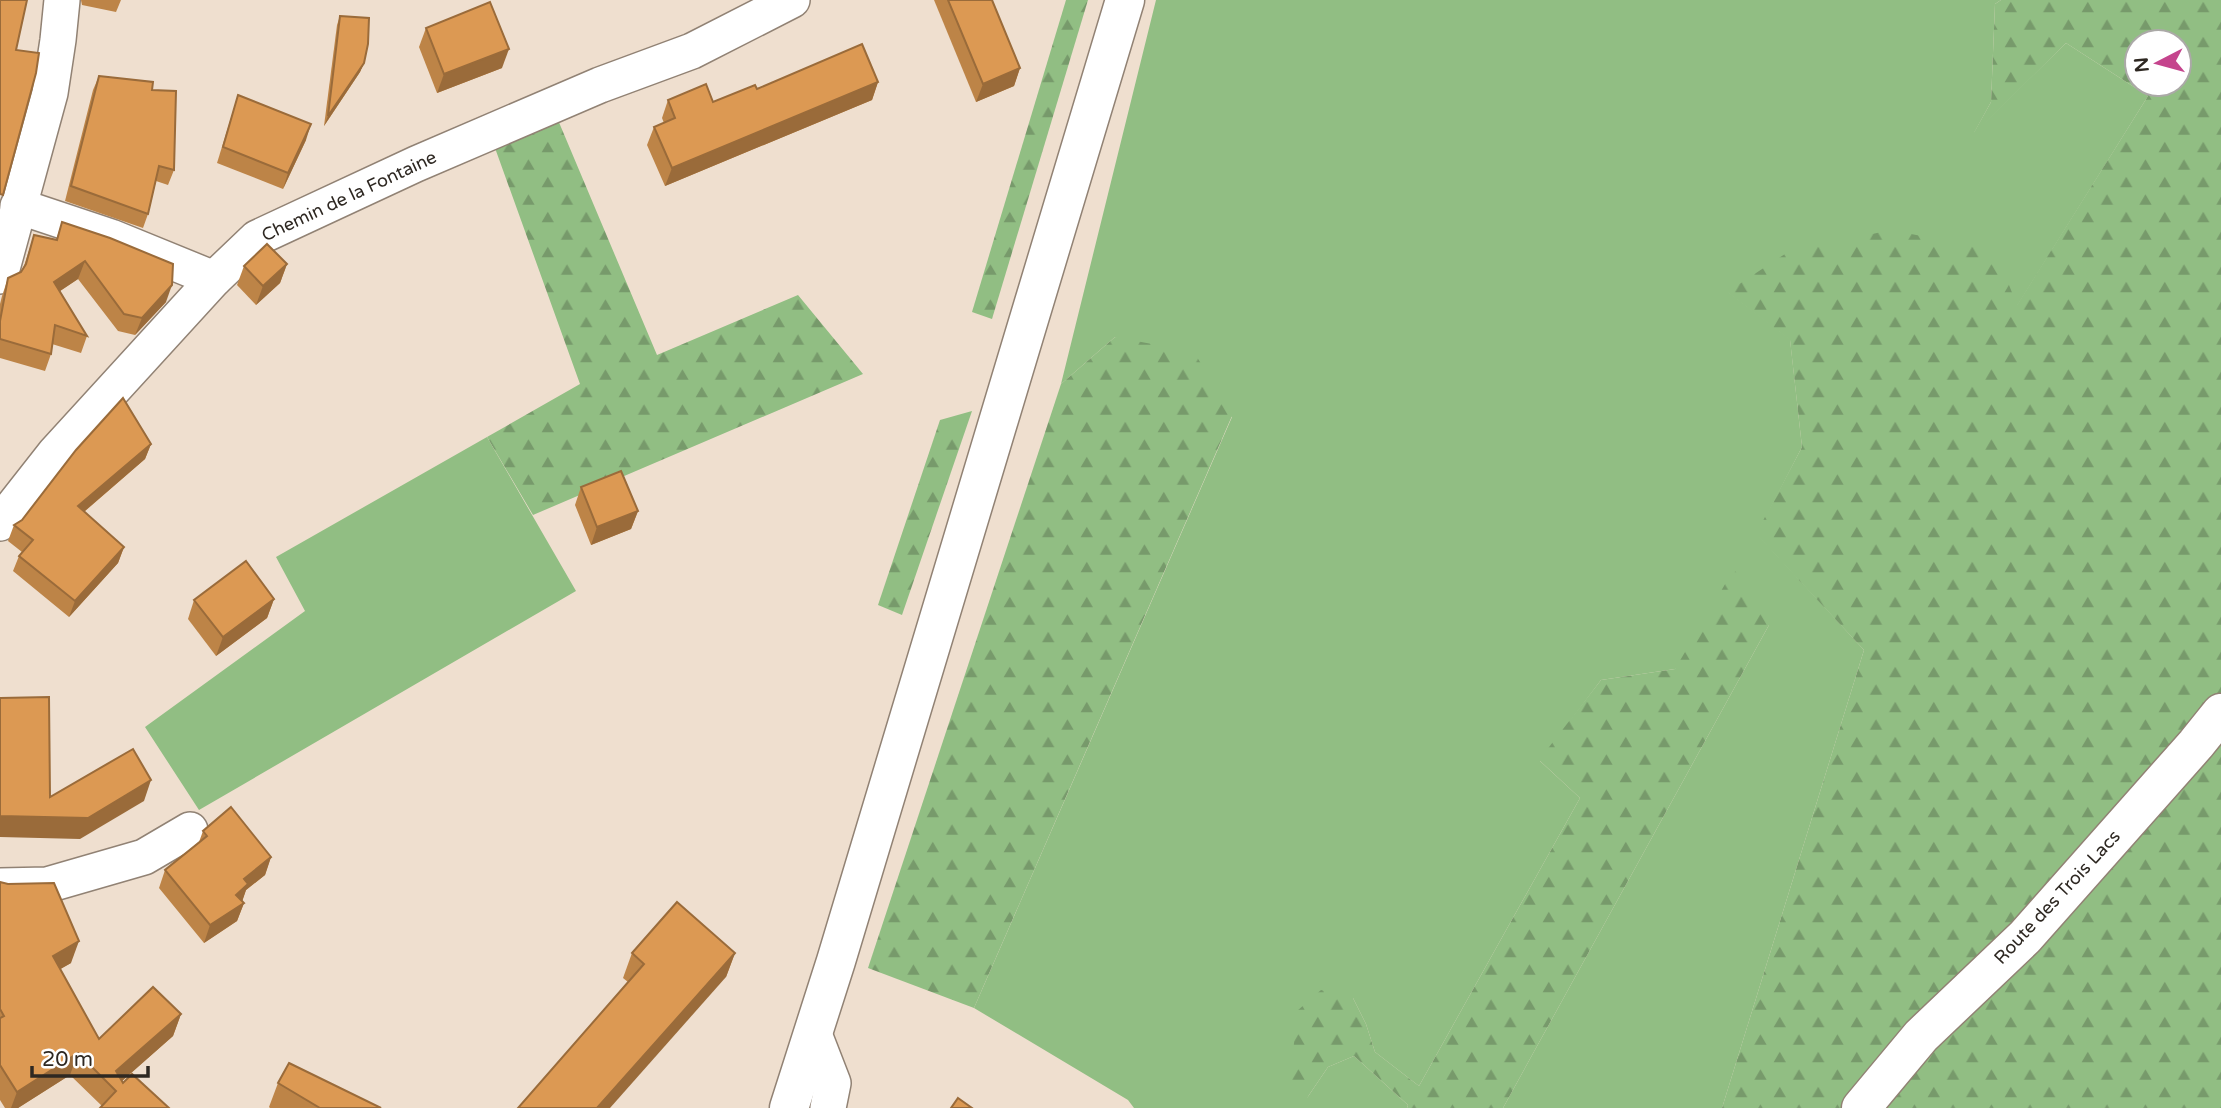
<svg xmlns="http://www.w3.org/2000/svg" width="2221" height="1108" viewBox="0 0 2221 1108" font-family="'Varela Round',sans-serif">
	<style>
		.grass { fill: #91be83 }
		.forest { fill: url(#forest-firs); fill-rule: evenodd }
		.lines { fill: none; stroke-linecap: round; stroke-linejoin: round }
		.minor-casing { stroke: #918274; stroke-width: 38 }
		.tertiary-casing { stroke: #918274; stroke-width: 41 }
		.minor { stroke: #fff; stroke-width: 35 }
		.tertiary { stroke: #fff; stroke-width: 38 }
		.wall { fill: #bd8447 }
		.shaded-wall { fill: #9a6b3a }
		.building { fill: #dc9953; stroke: #9a6b3a; stroke-width: 2 }
		.labels { text-anchor: middle; stroke-width: 5; stroke-linejoin: round; paint-order: stroke }
		.street-label { font-size: 18px; fill: #2e2822; stroke: #fff }
	</style>
	<defs>
		<pattern id="forest-firs" width="22" height="20" patternUnits="userSpaceOnUse" patternTransform="scale(1.75)"><rect width="22" height="20" fill="#91be83"/><path d="M5 1l3.5 6h-7zM16 11l3.5 6h-7z" fill="#779a6b"/></pattern>
	</defs>
	<rect width="100%" height="100%" fill="#efdfcf"/>
	<g class="grass">
		<polygon points="1156,0 2001,0 1995,4 1991,102 1974,133 2066,43 2148,96 2017,306 1728,292 1790,339 1802,447 1757,534 1864,650 1722,1108 1503,1108 1769,625 1675,669 1601,680 1540,761 1580,798 1419,1086 1375,1052 1366,1024 1353,998 1307,1098 1328,1067 1354,1056 1408,1105 1407,1108 1134,1108 1128,1100 974,1008 1232,417 1115,337 1061,384"/>
		<polygon points="487,437 576,591 199,810 145,727 305,611 276,557"/>
	</g>
	<g class="forest">
		<polygon points="1066,0 1088,0 992,319 972,312"/>
		<path d="M2001 0H2221V1108H1722L1864 650 1756 534 1802 447 1790 340 1727 292 1785 254 1890 230 1995 250 2017 305 2148 96 2066 43 1972 136 1991 102 1995 4ZM2137 42H2179V84H2137Z"/>
		<polygon points="558,120 657,355 798,295 863,374 533,515 487,437 580,384 495,148"/>
		<polygon points="1115,337 1194,352 1232,416 974,1008 868,968 1061,384"/>
		<polygon points="972,411 902,615 878,605 940,420"/>
		<polygon points="1734,569 1769,625 1503,1108 1407,1108 1408,1105 1354,1056 1328,1067 1307,1098 1290,1085 1297,1011 1321,990 1353,998 1366,1024 1375,1052 1419,1086 1580,798 1539,760 1601,680 1675,669"/>
	</g>
	<g class="lines">
		<defs>
			<g id="minor">
				<polyline points="18,206 111,237 214,279"/>
				<polyline points="0,276 50,93 58,40 62,0"/>
				<polyline points="0,523 55,453 214,279 257,238 416,164 600,85 692,51 792,0"/>
				<polyline points="0,886 47,885 144,857 190,830"/>
				<polyline points="814,1034 833,1083 828,1108"/>
			</g>
			<g id="tertiary">
				<polyline points="789,1108 836,961 1125,0"/>
				<polyline points="1861,1108 1921,1036 2025,937 2196,744 2221,713"/>
			</g>
		</defs>
		<use href="#minor" class="minor-casing"/>
		<use href="#tertiary" class="tertiary-casing"/>
		<use href="#minor" class="minor"/>
		<use href="#tertiary" class="tertiary"/>
	</g>
	<g class="wall">
		<polygon points="81,0 121,0 116,12 82,5"/>
		<polygon points="934,0 992,0 1020,68 1014,86 976,102"/>
		<polygon points="340,16 364,63 360,72 324,126 337,25"/>
		<polygon points="426,28 502,68 437,93 419,47"/>
		<polygon points="99,76 152,90 174,170 168,185 156,181 148,214 143,228 65,201 93,90"/>
		<polygon points="878,82 872,100 665,186 647,145 654,127 664,123 662,118 668,100 713,102 757,89"/>
		<polygon points="238,95 306,140 283,189 217,163"/>
		<polygon points="62,222 166,302 135,335 118,331 78,279 60,291 87,336 81,353 52,344 51,354 45,371 0,358 0,304 2,296 8,278 21,272 23,269 34,235 56,240"/>
		<polygon points="287,264 280,283 256,305 237,285 244,266"/>
		<polygon points="151,444 145,459 84,512 124,547 118,563 69,617 13,571 19,556 22,552 8,541 14,525"/>
		<polygon points="581,487 638,511 631,529 591,545 575,505"/>
		<polygon points="274,599 267,618 216,656 188,619 194,600"/>
		<polygon points="203,831 271,857 265,875 246,890 242,901 244,903 237,921 204,943 159,888 165,870 199,842"/>
		<polygon points="0,882 71,963 60,969 99,1039 181,1014 173,1036 122,1081 123,1083 102,1106 70,1075 18,1108 5,1108 0,1100"/>
		<polygon points="632,953 735,953 726,977 628,982 623,978"/>
		<polygon points="278,1083 381,1108 270,1108 269,1107"/>
	</g>
	<g class="shaded-wall">
		<polygon points="509,49 502,68 437,93 444,74"/>
		<polygon points="364,63 360,72 324,126 328,116"/>
		<polygon points="1020,68 1014,86 976,102 983,84"/>
		<polygon points="878,82 872,100 665,186 672,168"/>
		<polygon points="311,124 306,140 283,189 288,173"/>
		<polygon points="85,261 78,279 48,299 54,282"/>
		<polygon points="287,264 280,283 256,305 263,286"/>
		<polygon points="172,285 166,302 135,335 142,318"/>
		<polygon points="151,444 145,459 72,522 78,506"/>
		<polygon points="638,511 631,529 591,545 597,527"/>
		<polygon points="124,547 118,563 69,617 75,601"/>
		<polygon points="274,599 267,618 216,656 223,637"/>
		<polygon points="151,780 144,801 80,839 0,837 0,816"/>
		<polygon points="271,857 265,875 246,890 242,902 244,903 237,921 204,943 210,925 236,895 244,879"/>
		<polygon points="79,941 71,963 45,978 53,956"/>
		<polygon points="735,953 726,977 610,1108 597,1108"/>
		<polygon points="181,1014 173,1036 114,1088 116,1071"/>
		<polygon points="78,1053 70,1075 18,1108 11,1108 17,1092"/>
	</g>
	<g class="building">
		<polygon points="0,0 27,0 16,50 39,53 36,73 3,195 0,194"/>
		<polygon points="948,0 992,0 1020,68 983,84"/>
		<polygon points="490,2 509,49 444,74 426,28"/>
		<polygon points="340,16 369,18 368,44 364,63 328,116"/>
		<polygon points="862,44 878,82 672,168 654,127 675,118 668,100 706,84 713,102 755,85 757,89"/>
		<polygon points="99,76 153,82 152,90 176,91 174,170 159,166 148,214 71,186"/>
		<polygon points="238,95 311,124 288,173 223,147"/>
		<polygon points="62,222 110,238 173,264 172,285 142,318 124,314 85,261 54,282 87,336 55,325 51,354 0,339 0,321 8,278 21,272 26,264 34,235 57,240"/>
		<polygon points="267,244 287,264 263,286 244,266"/>
		<polygon points="123,398 151,444 78,506 124,547 75,601 19,556 33,540 14,525 22,520 76,450"/>
		<polygon points="621,471 638,511 597,527 581,487"/>
		<polygon points="246,561 274,599 223,637 194,600"/>
		<polygon points="49,697 50,797 133,749 151,780 88,818 0,816 0,698"/>
		<polygon points="231,807 271,857 244,879 248,884 236,895 244,903 210,925 165,870 207,836 203,831"/>
		<polygon points="0,882 8,884 54,883 79,941 53,956 99,1039 153,987 181,1014 116,1071 123,1083 132,1074 169,1108 100,1108 116,1091 78,1053 17,1092 0,1065 0,1018 4,1016 0,1009"/>
		<polygon points="677,902 735,953 597,1108 518,1108 644,964 632,953"/>
		<polygon points="289,1063 381,1108 320,1108 278,1083"/>
		<polygon points="958,1098 972,1108 951,1108"/>
	</g>
	<g class="labels">
		<g class="street-label">
			<text transform="translate(349 196) rotate(-25)" y="6">Chemin de la Fontaine</text>
			<text transform="translate(2057 897) rotate(-47)" y="6">Route des Trois Lacs</text>
		</g>
	</g>
	<g transform="translate(2158 63) rotate(264)"><circle r="33" fill="#ffffff" stroke="#aba9a7" stroke-width="2"/>
	<path d="M0-5L12 26L0 18L-12 26Z" fill="#c5448d"/>
	<text y="-10" font-size="19" font-weight="bold" text-anchor="middle" fill="#2e2822">N</text>
	</g>
	<path d="M32 1066v10h116v-10" fill="none" stroke="#2e2822" stroke-width="3.5"/>
	<text x="42" y="1066" font-size="21" fill="#2e2822" stroke="#ffffff" stroke-width="5" paint-order="stroke">20 m</text>
</svg>
